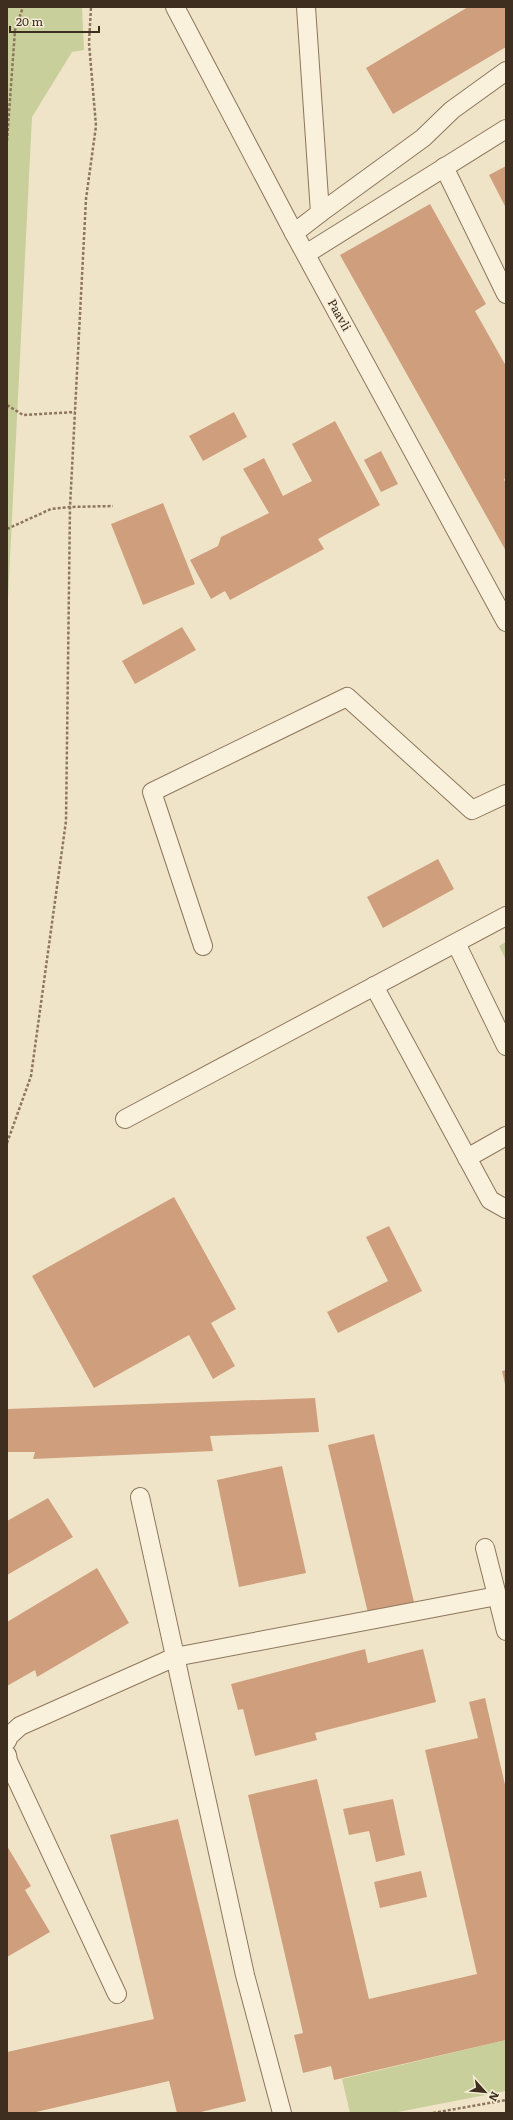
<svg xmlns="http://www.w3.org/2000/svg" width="513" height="2120" viewBox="0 0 513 2120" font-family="Literata,serif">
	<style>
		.grass { fill: #c9cf9b }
		.building { fill: #cf9f7d }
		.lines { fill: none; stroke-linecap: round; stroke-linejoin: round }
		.service-casing { stroke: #8d765c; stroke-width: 20 }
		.path { stroke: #8d765c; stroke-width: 2.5; stroke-dasharray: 3 2; stroke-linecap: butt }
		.service { stroke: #faf1dc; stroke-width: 18 }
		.labels { text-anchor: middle; stroke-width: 3; stroke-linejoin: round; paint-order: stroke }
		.street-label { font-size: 12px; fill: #3d2e20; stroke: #f7eed8 }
	</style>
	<rect width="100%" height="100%" fill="#f0e4c8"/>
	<g class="grass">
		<polygon points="7,7 82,7 84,50 72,52 32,117 7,618"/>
		<polygon points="506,942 506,960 499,946"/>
		<polygon points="506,2040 506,2091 393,2113 350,2113 342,2079"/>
	</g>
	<g class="building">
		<polygon points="468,7 506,7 506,47 393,114 366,68"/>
		<polygon points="506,166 506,208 489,175"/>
		<polygon points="430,204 486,304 475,311 506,366 506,478 504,479 506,484 506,551 340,255"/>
		<polygon points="234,412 247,437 203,461 189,436"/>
		<polygon points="335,421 380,505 318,539 324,549 230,600 225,591 211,599 190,560 218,546 221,537 269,513 243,469 264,458 283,496 312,481 292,444"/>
		<polygon points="381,451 398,484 381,492 364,460"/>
		<polygon points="163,503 195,584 143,605 111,524"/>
		<polygon points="182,627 196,650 135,684 122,661"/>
		<polygon points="438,859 454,889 383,928 367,897"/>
		<polygon points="174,1197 236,1309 211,1323 235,1366 213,1379 189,1335 94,1388 32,1276"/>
		<polygon points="389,1226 422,1291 338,1333 327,1312 388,1281 366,1237"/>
		<polygon points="506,1370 506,1384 505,1384 502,1371"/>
		<polygon points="315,1398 319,1432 210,1436 213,1451 33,1459 35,1452 7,1452 7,1409"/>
		<polygon points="374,1434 414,1602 368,1613 328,1445"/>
		<polygon points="282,1466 306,1573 239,1587 217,1480"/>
		<polygon points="48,1498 73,1537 7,1575 7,1521"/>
		<polygon points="97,1568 129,1623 37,1677 35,1670 7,1686 7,1622"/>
		<polygon points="365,1649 368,1663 423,1649 436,1702 315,1733 317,1740 255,1756 243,1709 238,1710 231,1684"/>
		<polygon points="485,1698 506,1789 506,2040 334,2080 331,2066 303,2073 294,2035 303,2033 248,1795 317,1779 369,1999 477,1974 425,1750 478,1738 469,1702"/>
		<polygon points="393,1799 405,1855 376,1862 369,1831 349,1835 343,1809"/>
		<polygon points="178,1819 246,2101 197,2113 177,2113 169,2081 32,2113 7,2113 7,2052 154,2019 110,1835"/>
		<polygon points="7,1846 31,1886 25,1890 50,1932 7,1957"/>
		<polygon points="421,1871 427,1897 380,1908 374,1882"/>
	</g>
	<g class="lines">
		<defs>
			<g id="service">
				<polyline points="175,7 294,233 506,622"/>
				<polyline points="444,167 506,294"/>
				<polyline points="320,213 423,138 452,110 506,71"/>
				<polyline points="294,233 320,213 306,7"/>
				<polyline points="306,254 506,129"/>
				<polyline points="456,943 506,1046"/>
				<polyline points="203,946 152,792 347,697 472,810 506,794"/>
				<polyline points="374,986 490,1200 506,1209"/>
				<polyline points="125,1119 506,916"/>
				<polyline points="467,1158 506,1136"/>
				<polyline points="140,1497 245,1975 282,2113"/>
				<polyline points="485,1548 506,1631"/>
				<polyline points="7,1741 9,1736 20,1726 175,1657 497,1596"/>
				<polyline points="7,1755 8,1761 117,1994"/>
			</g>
		</defs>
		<use href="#service" class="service-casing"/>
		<g class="path">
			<polyline points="7,141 15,30 23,7"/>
			<polyline points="7,405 23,415 75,412"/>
			<polyline points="7,529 51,509 70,507 113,506"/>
			<polyline points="7,1143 31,1076 66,821 70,507 86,199 96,126 89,43 91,7"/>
			<polyline points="433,2113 506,2100"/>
		</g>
		<use href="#service" class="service"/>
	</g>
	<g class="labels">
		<g class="street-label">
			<text transform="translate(339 315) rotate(61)" y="4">Paavli</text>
		</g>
	</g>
	<rect width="513" height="2120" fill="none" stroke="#3d2e20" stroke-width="16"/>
	<g transform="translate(485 2092) rotate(117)" stroke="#f7eed8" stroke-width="3" paint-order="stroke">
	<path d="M0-3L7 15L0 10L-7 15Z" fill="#3d2e20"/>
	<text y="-6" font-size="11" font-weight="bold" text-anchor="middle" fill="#3d2e20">N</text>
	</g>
	<path d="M10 26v6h89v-6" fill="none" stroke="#3d2e20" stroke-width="2"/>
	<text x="16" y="26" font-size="12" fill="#3d2e20" stroke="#f7eed8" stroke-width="3" paint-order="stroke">20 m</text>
</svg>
